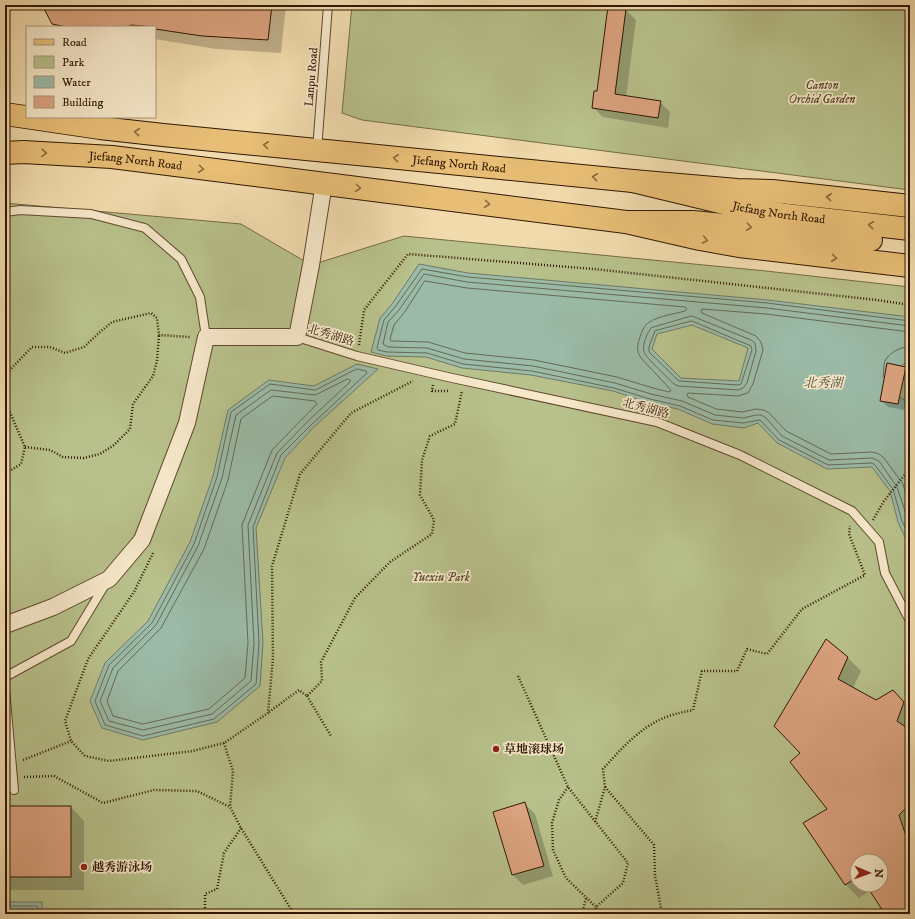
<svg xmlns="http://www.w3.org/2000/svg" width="915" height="919" viewBox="0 0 915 919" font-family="'IM FELL DW Pica','Noto Serif SC',serif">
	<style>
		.green { fill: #b8c18b; stroke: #746c46; fill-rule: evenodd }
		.water { fill: #9bbba8; stroke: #707966; fill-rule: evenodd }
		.shadow { fill: #0003; fill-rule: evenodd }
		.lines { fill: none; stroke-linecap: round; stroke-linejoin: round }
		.shore { stroke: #666955; stroke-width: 1 }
		.building { fill: #dba37f; stroke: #301702 }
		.lane-casing { stroke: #60482d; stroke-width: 10 }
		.street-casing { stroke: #60482d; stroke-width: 18 }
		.primary-casing { stroke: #301702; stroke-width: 24 }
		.highway-casing { stroke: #301702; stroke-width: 24 }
		.path { stroke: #301702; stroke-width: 2.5; stroke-dasharray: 1 2; stroke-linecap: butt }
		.lane { stroke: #f6e8ca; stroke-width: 8 }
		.street { stroke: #f6e8ca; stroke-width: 16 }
		.primary { stroke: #e8be76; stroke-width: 22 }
		.highway { stroke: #e8be76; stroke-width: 22 }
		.oneway { stroke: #8c6a3c }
		.poi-dot { fill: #8f2418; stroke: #f6e8ca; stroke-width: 1.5 }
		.labels { text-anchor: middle; stroke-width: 3.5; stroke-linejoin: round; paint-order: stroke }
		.street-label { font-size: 12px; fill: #301702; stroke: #f6e8ca }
		.park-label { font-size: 12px; font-style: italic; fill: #594a2b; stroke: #f6e8ca }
		.poi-label { font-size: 12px; font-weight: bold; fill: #301702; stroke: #f6e8ca; text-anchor: start }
		.water-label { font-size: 13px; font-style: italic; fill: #55503c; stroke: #f6e8ca }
	</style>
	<rect width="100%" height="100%" fill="#f1dbad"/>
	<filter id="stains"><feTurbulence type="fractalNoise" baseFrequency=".005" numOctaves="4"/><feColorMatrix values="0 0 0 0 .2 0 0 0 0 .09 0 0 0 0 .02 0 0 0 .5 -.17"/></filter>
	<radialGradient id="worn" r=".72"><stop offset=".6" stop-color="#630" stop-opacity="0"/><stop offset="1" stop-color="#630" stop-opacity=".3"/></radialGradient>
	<g class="green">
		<polygon points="352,5 902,5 910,10 910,190 362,120 342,113"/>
		<path d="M5 203 241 224 311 265 404 236 766 271 910 287V914H5ZM857 861H881V885H857Z"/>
	</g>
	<g class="water">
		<path d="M419 264 468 273 768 300 910 317V363L908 361 899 367 897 396 910 403V548L898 522 890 491 872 467 827 469 777 443 758 423 744 428 712 424 678 409 649 403 613 391 531 375 462 368 426 357 386 356 371 352 380 318 392 304ZM692 325 748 348 739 381 681 378 652 349 657 334Z"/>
		<polygon points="357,364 378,369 314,427 285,458 256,528 263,643 260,686 217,722 143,740 102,728 90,701 105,663 148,621 190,542 213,476 228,410 269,380 314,386"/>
		<rect x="5" y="902" width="37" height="12"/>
	</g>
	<g class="shadow">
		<polygon points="43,5 286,5 281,53 216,49 155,39 155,27 56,27 53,24"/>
		<polygon points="609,7 626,10 636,20 626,97 660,102 670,112 668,128 603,117 593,107 598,92"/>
		<polygon points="5,36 8,43 5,44"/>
		<polygon points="905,368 910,372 910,383 904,410 888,407 881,400"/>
		<path d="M826 641 848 658 861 671 853 688 876 701 893 691 910 709V914H887L871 890 859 898 846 885 804 823 828 809 801 753ZM857 861H881V885H857Z"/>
		<polygon points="525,804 535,814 553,876 523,885 513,875"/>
		<polygon points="5,807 71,807 84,821 84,890 5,890"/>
		<polygon points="335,910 341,910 348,914 327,914"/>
	</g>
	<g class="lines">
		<g class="shore">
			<path d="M425 281 467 288 685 307 687 309 685 311C675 314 651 317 645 326 642 330 641 335 639 340 637 347 637 352 641 358L670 389 671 391 669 392 653 388 617 377 534 360 465 353 428 342 391 341 390 339 394 325 404 313Z"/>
			<path d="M692 316 751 340 755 343 756 351 747 383 743 388 738 390 678 386 674 384C668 378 646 358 644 352 642 345 647 333 651 328Z"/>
			<polygon points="692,321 751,346 752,350 741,384 738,385 679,381 649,352 649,347 655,331"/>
			<polyline points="910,321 767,303 468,277 422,269 395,307 384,320 377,348 378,350 387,352 427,353 463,364 532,371 614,388 650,399 680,406 713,420 743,423 760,420 779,440 828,465 872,463 875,465 893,489 902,521 910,538"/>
			<polyline points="910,326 767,308 467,282 424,274 399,310 388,322 383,344 388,347 427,348 464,359 533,366 615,383 651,394 682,401 715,415 743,418 756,415 761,415 765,417 782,436 829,460 872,458 879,461 897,487 910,526"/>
			<polyline points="910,332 766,314 702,309 701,311 702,313 756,336 761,342 763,350 753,384 748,393 738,396 688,393 687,395 688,397 716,409 742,412 756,409 764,410 769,413 786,431 831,454 872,452 879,454 884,458 903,484 910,508"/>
			<polygon points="357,369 366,371 367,373 311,425 281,455 253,527 259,643 256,684 214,719 143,736 105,725 95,701 109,665 152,623 194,544 217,477 231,412 270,384 315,390"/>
			<path d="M883 377C884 372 883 366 885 361 889 353 901 346 910 347"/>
			<polygon points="348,379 350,380 350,382 308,421 277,453 248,525 254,643 251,681 212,714 143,730 109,721 100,701 113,668 156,625 198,546 222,478 236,415 271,390 315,395"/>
			<polygon points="273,396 315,401 317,404 272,450 242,525 248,643 245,678 209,709 143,724 113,716 107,701 118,671 161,628 204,549 228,480 241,419"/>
			<polyline points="5,906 37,906 38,907 39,914"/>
		</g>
	</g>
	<g class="building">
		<polygon points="42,5 272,5 268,40 202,36 155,29 155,27 131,25 127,27 67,27 52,24"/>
		<polygon points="608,6 626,9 615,94 661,101 658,118 592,108 594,91 597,91"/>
		<polygon points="887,363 906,367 898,404 880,401"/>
		<polygon points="826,639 848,657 838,679 876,700 893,690 904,702 897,721 910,730 910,804 899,815 907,839 910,844 910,914 885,914 866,885 881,885 881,861 857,861 857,877 845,885 803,823 827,809 790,762 800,753 774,726"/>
		<polygon points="525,802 544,866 512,875 493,812"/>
		<rect x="5" y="806" width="66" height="71"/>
	</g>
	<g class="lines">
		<defs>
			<g id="lane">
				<polyline points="317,150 328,5"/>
				<polyline points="5,212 20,210 91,214 145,228 181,259 200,297 206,337"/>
				<polyline points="297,337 357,356 452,378 657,422 740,455 852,511 879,542 885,573 910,621"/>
				<polyline points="5,677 71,641 106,583"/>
				<polyline points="5,689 14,790"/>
			</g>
			<polyline id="street" points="5,625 53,607 109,579 142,540 187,423 206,337 297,337 311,265 324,183"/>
			<g id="primary">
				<path id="s1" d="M5 114 100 128 163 135 633 181 745 208 786 215 910 229"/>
				<path id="s2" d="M5 153 23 152 112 157 626 222H693L871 240"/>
			</g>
			<g id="highway">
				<polyline points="633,181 737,190 772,191 910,206"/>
				<polyline points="626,222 700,239 739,246 910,266"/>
			</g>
		</defs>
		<use href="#lane" class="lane-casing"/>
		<use href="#street" class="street-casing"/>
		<use href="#primary" class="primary-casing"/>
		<use href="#highway" class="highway-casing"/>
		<g class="path">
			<polyline points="359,345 364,310 408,254 594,269 877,300 910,305"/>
			<polyline points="5,375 32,347 50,347 65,353 84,347 100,332 112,322 151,313 157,318 159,335 190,337"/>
			<polyline points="433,385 432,391 449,391"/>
			<polyline points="5,401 25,447 21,464 5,474"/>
			<polyline points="25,447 50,450 63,457 84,458 100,454 114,445 130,429 133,404 153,376 157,361 159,335"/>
			<polyline points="873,520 884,501 910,468"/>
			<polyline points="153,553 134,592 88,659 65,721 71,741 85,756 109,761 193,751 224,743 268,713 273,658 272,566 300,474 351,413 413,381"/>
			<polyline points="518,676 568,787 628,863 623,883 596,907 597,914"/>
			<polyline points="307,696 331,736"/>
			<polyline points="269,712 299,690 307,696 322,681 321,662 355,598 390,562 432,534 434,520 420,495 422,460 430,436 455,424 462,391"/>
			<polyline points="224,743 233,771 230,807"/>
			<polyline points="23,760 71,741"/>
			<polyline points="24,777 54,776 103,803 154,790 197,791 230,807 241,828 294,914"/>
			<polyline points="568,787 559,800 552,823 553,850 566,878 596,907"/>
			<polyline points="605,787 654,845 655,875 662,914"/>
			<path d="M595 822 605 787 603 769C622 748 642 725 669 716 677 713 685 712 693 710L702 671H737L747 649 767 654 802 609 865 575 849 534 850 526"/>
			<polyline points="205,914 205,894 217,889 224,853 241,828"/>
			<polyline points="582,914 586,898"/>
		</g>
		<use href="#lane" class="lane"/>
		<use href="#street" class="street"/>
		<use href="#primary" class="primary"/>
		<use href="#highway" class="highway"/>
	</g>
	<defs><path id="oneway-chevron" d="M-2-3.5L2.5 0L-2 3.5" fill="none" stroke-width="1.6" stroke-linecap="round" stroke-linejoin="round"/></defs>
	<g class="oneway">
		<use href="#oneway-chevron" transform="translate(137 132) rotate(-174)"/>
		<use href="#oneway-chevron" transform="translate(266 145) rotate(-174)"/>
		<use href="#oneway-chevron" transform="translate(44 153) rotate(3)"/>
		<use href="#oneway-chevron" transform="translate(396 158) rotate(-174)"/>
		<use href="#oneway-chevron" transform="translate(201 169) rotate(7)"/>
		<use href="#oneway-chevron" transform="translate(595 177) rotate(-174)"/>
		<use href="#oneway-chevron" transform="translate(358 188) rotate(7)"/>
		<use href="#oneway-chevron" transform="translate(829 197) rotate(-174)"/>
		<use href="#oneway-chevron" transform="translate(487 204) rotate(7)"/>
		<use href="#oneway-chevron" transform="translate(871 225) rotate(-174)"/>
		<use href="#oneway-chevron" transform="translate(749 227) rotate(6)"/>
		<use href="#oneway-chevron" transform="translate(705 240) rotate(11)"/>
		<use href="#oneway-chevron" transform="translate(834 258) rotate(7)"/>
	</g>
	<g class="poi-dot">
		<circle cx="496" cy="749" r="4"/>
		<circle cx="84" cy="867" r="4"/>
	</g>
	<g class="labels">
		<g class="street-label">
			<text transform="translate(311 77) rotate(-85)" y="4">Lanpu Road</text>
			<text dy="4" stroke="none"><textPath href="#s2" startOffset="131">Jiefang North Road</textPath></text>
			<text dy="4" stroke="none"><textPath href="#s1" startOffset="457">Jiefang North Road</textPath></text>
			<text dy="4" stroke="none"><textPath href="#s1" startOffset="781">Jiefang North Road</textPath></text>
			<text transform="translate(331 335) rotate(17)" y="4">北秀湖路</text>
			<text transform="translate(646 408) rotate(15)" y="4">北秀湖路</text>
		</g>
		<g class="park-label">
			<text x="822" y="89">Canton<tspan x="822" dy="14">Orchid Garden</tspan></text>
			<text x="441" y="581">Yuexiu Park</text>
		</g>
		<g class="poi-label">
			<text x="504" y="753">草地滚球场</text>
			<text x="92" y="871">越秀游泳场</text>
		</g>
		<g class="water-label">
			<text x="823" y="387">北秀湖</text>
		</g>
	</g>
	<rect width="915" height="919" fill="none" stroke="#f1dbad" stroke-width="20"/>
	<rect x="6" y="6" width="903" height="907" fill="none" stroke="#301702" stroke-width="2"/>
	<rect x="10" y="10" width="895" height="899" fill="none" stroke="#301702"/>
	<rect x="26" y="26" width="130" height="92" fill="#f6e8ca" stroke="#a7947a"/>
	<rect x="34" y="39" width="20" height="6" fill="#e8be76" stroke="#a7947a"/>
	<text x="62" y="46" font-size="12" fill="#301702">Road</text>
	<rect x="34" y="56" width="20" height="12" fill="#b8c18b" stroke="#a7947a"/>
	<text x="62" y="66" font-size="12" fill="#301702">Park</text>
	<rect x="34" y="76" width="20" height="12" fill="#9bbba8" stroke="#a7947a"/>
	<text x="62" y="86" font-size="12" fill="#301702">Water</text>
	<rect x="34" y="96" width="20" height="12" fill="#dba37f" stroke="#a7947a"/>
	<text x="62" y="106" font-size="12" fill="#301702">Building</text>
	<g transform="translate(869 873) rotate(92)"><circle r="19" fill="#f6e8ca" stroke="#a7947a"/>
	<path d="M0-3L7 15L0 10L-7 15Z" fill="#8f2418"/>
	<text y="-6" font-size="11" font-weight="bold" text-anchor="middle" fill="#301702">N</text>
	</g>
	<rect width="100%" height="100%" filter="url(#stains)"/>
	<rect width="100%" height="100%" fill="url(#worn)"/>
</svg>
